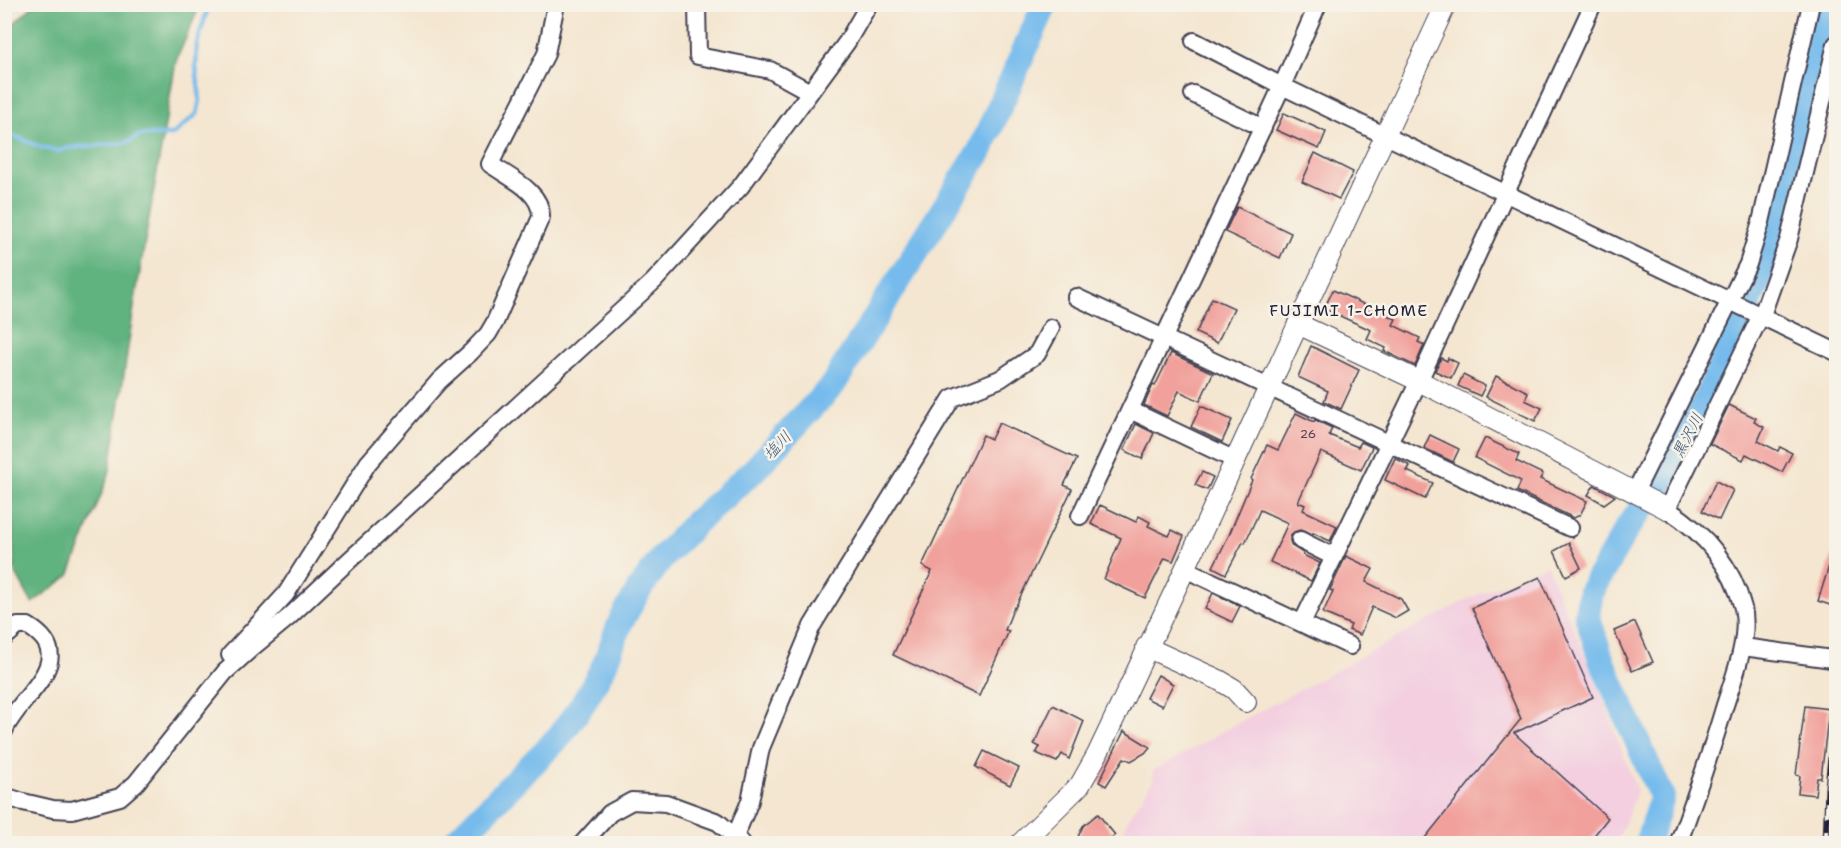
<svg xmlns="http://www.w3.org/2000/svg" width="1841" height="848" viewBox="0 0 1841 848" font-family="'Shantell Sans','Klee One',sans-serif">
	<style>
		.built { fill: #f3cfe0 }
		.forest { fill: #61b27f; stroke: #426a5d; stroke-width: 1.5 }
		.lines { fill: none; stroke-linecap: round; stroke-linejoin: round }
		.stream { stroke: #76bbec; stroke-width: 4.5 }
		.river { stroke: #76bbec; stroke-width: 26 }
		.building { fill: #f1a09b }
		.minor-casing { stroke: #423f51; stroke-width: 20 }
		.tertiary-casing { stroke: #423f51; stroke-width: 22 }
		.minor { stroke: #fff; stroke-width: 16 }
		.tertiary { stroke: #fff; stroke-width: 20 }
		.rail-casing { stroke: #22223b; stroke-width: 7 }
		.rail { stroke: #f7f3e8; stroke-width: 4.5; stroke-dasharray: 14; stroke-linecap: butt }
		.labels { text-anchor: middle; stroke-width: 5; stroke-linejoin: round; paint-order: stroke }
		.number-label { font-size: 12px; fill: #564253 }
		.neighbourhood-label { font-size: 16px; letter-spacing: 1.5px; fill: #22223b; stroke: #f7f3e8 }
		.water-label { font-size: 16px; font-style: italic; fill: #3f5879; stroke: #f7f3e8 }
	</style>
	<rect width="100%" height="100%" fill="#f7f3e8"/>
	<filter id="ink" filterUnits="userSpaceOnUse"><feTurbulence type="fractalNoise" baseFrequency=".0167" numOctaves="2"/><feDisplacementMap in="SourceGraphic" scale="12" xChannelSelector="R" yChannelSelector="G"/><feConvolveMatrix kernelMatrix="1 2 1 2 8 2 1 2 1" color-interpolation-filters="sRGB"/></filter>
	<filter id="wash" filterUnits="userSpaceOnUse"><feTurbulence type="fractalNoise" baseFrequency=".008" numOctaves="4" result="noise"/><feDisplacementMap in="SourceGraphic" scale="24" xChannelSelector="R" yChannelSelector="G"/><feGaussianBlur stdDeviation="1.35" result="paint"/><feColorMatrix in="noise" values="0 0 0 0 0 0 0 0 0 0 0 0 0 0 0 0 0 1.4 0 .05"/><feComposite in="paint" operator="in"/></filter>
	<g filter="url(#wash)">
		<rect width="100%" height="100%" fill="#f4e6d0"/>
		<polygon class="built" points="1547,565 1608,712 1637,791 1617,843 1111,844 1121,838 1126,823 1153,780 1153,771 1225,730 1470,598"/>
		<polygon class="forest" points="34,5 200,5 176,61 135,300 109,475 69,576 32,603 15,572 8,441 4,413 4,32"/>
		<g class="lines">
			<polyline class="stream" points="4,134 15,136 40,147 58,151 68,148 125,143 141,135 172,135 197,114 200,100 196,67 197,44 209,4"/>
			<g class="river">
				<polyline points="453,844 559,737 584,702 604,666 621,621 639,590 661,559 696,522 754,470 832,386 980,151 1045,4"/>
				<polyline points="1647,844 1662,797 1601,659 1587,615 1591,591 1629,525 1662,483 1700,412 1760,277 1828,4"/>
			</g>
		</g>
		<g id="blocks">
			<g class="building">
				<polygon points="1284,113 1326,132 1319,149 1276,130"/>
				<polygon points="1315,153 1353,172 1339,199 1302,182"/>
				<polygon points="1237,207 1291,233 1280,258 1225,232"/>
				<polygon points="1333,290 1396,319 1393,325 1420,338 1418,342 1424,345 1415,366 1384,351 1386,348 1367,339 1371,330 1324,309"/>
				<polygon points="1212,298 1234,308 1217,343 1196,333"/>
				<polygon points="1311,346 1359,370 1341,409 1324,401 1328,391 1298,377"/>
				<polygon points="1171,353 1213,373 1200,401 1179,391 1167,416 1144,405 1153,385 1155,386"/>
				<polygon points="1441,358 1447,361 1448,358 1458,363 1451,378 1435,371"/>
				<polygon points="1463,375 1485,386 1480,396 1458,386"/>
				<polygon points="1496,376 1528,392 1525,400 1542,408 1535,421 1486,397"/>
				<polygon points="1729,405 1756,418 1754,422 1764,427 1758,441 1778,451 1780,447 1792,453 1782,472 1746,454 1743,460 1710,444"/>
				<polygon points="1201,406 1232,420 1222,442 1191,427"/>
				<polygon points="1296,413 1314,422 1315,420 1332,428 1329,435 1358,447 1361,442 1372,447 1361,470 1321,452 1298,502 1305,505 1303,510 1337,526 1330,541 1313,533 1312,534 1300,530 1294,532 1290,536 1290,541 1292,546 1303,553 1303,555 1320,563 1311,581 1270,562 1288,523 1260,510 1245,543 1243,542 1226,574 1213,567 1229,535 1252,480 1251,479 1267,445 1278,450"/>
				<polygon points="999,423 1077,459 1064,485 1072,489 1015,608 1014,607 1005,630 1009,631 979,696 893,655 932,571 922,566 983,435 991,439"/>
				<polygon points="1136,424 1154,433 1142,459 1124,450"/>
				<polygon points="1430,435 1459,449 1453,462 1424,448"/>
				<polygon points="1485,438 1519,454 1516,461 1543,474 1540,479 1587,501 1580,515 1574,518 1517,491 1521,481 1475,458"/>
				<polygon points="1395,458 1410,466 1407,471 1433,483 1425,499 1385,480"/>
				<polygon points="1202,472 1213,477 1207,490 1195,485"/>
				<polygon points="1716,481 1733,490 1719,520 1702,511"/>
				<polygon points="1594,485 1615,496 1604,504 1588,495"/>
				<polygon points="1100,505 1136,522 1139,516 1150,522 1148,526 1169,536 1172,530 1184,536 1173,561 1165,558 1145,598 1104,579 1121,538 1091,524"/>
				<polygon points="1569,543 1581,568 1566,576 1554,551"/>
				<polygon points="1834,550 1836,550 1836,585 1830,605 1818,601"/>
				<polygon points="1346,556 1373,569 1366,582 1401,599 1408,611 1396,618 1372,607 1360,635 1349,630 1351,625 1323,613 1333,591 1330,590"/>
				<polygon points="1540,577 1593,697 1514,733 1608,818 1588,843 1421,843 1521,719 1472,608"/>
				<polygon points="1213,593 1240,606 1232,622 1205,609"/>
				<polygon points="1635,622 1653,662 1632,671 1614,631"/>
				<polygon points="1158,675 1173,684 1162,706 1146,698"/>
				<polygon points="1053,705 1084,721 1069,759 1062,754 1057,762 1036,753 1040,747 1034,744"/>
				<polygon points="1805,706 1829,709 1821,778 1817,778 1815,795 1798,793 1800,776 1796,775"/>
				<polygon points="1124,731 1150,747 1145,753 1131,761 1124,758 1106,786 1099,782"/>
				<polygon points="984,751 1019,768 1010,785 976,767"/>
				<polygon points="1098,814 1115,835 1105,843 1083,843 1078,837 1083,826"/>
			</g>
		</g>
	</g>
	<g filter="url(#ink)">
		<use href="#blocks" fill-opacity="0" stroke="#423f51" stroke-width="1.5"/>
		<g class="lines">
			<defs>
				<g id="minor">
					<polyline points="697,4 698,56 770,70 810,92"/>
					<polyline points="1194,41 1282,86 1836,352"/>
					<polyline points="1193,94 1263,128"/>
					<polyline points="1076,297 1570,528"/>
					<polyline points="1762,315 1789,239 1836,44"/>
					<polyline points="1130,410 1235,460"/>
					<polyline points="1635,492 1748,264 1761,222 1811,4"/>
					<polyline points="1080,516 1282,86 1318,4"/>
					<polyline points="1300,540 1334,557"/>
					<polyline points="1185,569 1350,646"/>
					<polyline points="1302,623 1419,381 1593,4"/>
					<path d="M4 638 18 626H28C83 659 18 696 4 731"/>
					<polyline points="1743,647 1832,659"/>
					<path d="M230 655 286 594 368 463 439 381 471 352 488 334 495 322 541 217C542 191 508 177 490 164L546 54 556 4"/>
					<polyline points="4,796 23,802 53,809 72,810 120,797 136,783 225,672 254,646 289,617 343,566 654,281 741,186 847,42 869,4"/>
					<polyline points="582,844 610,813 632,801 666,803 718,822 742,843"/>
					<polyline points="727,844 735,837 750,801 761,748 812,626 952,398 1000,379 1037,354 1051,328"/>
					<path d="M1678 844C1695 798 1711 752 1725 705 1734 677 1750 637 1743 608 1732 565 1703 532 1667 509L1761 315"/>
				</g>
				<g id="tertiary">
					<polyline points="1298,324 1419,381 1667,509"/>
					<polyline points="1146,647 1219,680 1234,689 1246,702"/>
					<polyline points="1020,844 1080,785 1097,755 1185,569 1446,4"/>
				</g>
			</defs>
			<use href="#minor" class="minor-casing"/>
			<use href="#tertiary" class="tertiary-casing"/>
			<use href="#minor" class="minor"/>
			<use href="#tertiary" class="tertiary"/>
			<defs>
				<polyline id="rail" points="1826,844 1828,787 1836,708"/>
			</defs>
			<use href="#rail" class="rail-casing"/>
			<use href="#rail" class="rail"/>
		</g>
	</g>
	<g class="labels">
		<g class="number-label">
			<text x="1308" y="438">26</text>
		</g>
		<g class="neighbourhood-label">
			<text x="1349" y="316">FUJIMI 1-CHOME</text>
		</g>
		<g class="water-label">
			<text transform="translate(1687 435) rotate(-62)" y="6">黒沢川</text>
			<text transform="translate(777 445) rotate(-47)" y="6">塩川</text>
		</g>
	</g>
	<rect width="1841" height="848" fill="none" stroke="#f7f3e8" stroke-width="24"/>
</svg>
